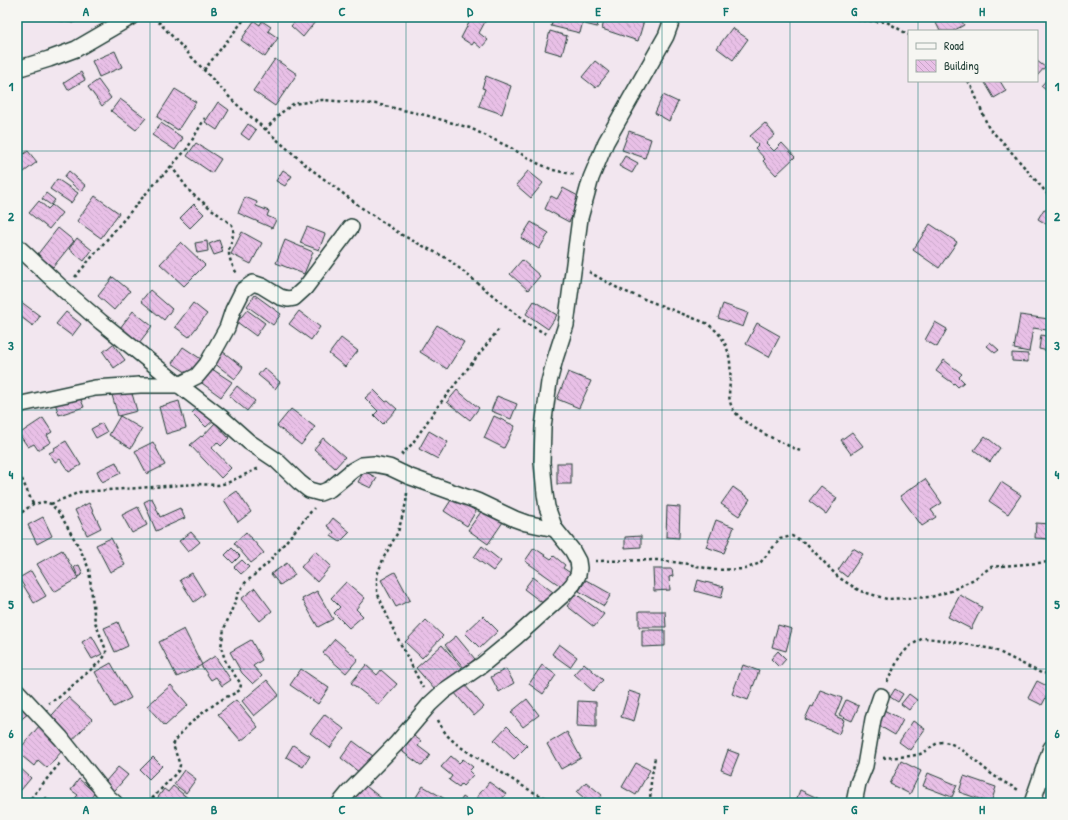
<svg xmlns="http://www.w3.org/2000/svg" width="1068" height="820" viewBox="0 0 1068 820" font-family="'Patrick Hand',sans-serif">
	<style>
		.building { fill: url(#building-back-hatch); stroke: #1f3d34 }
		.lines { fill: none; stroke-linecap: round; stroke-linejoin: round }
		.street-casing { stroke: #1f3d34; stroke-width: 18 }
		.path { stroke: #1f3d34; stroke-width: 2.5; stroke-dasharray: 3 3; stroke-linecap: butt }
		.street { stroke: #f6f6f2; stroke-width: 15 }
		.grid { fill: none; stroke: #0f766e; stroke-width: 1; stroke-opacity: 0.55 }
		.neatline { fill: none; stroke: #0f766e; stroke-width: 1.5 }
		.grid-label { font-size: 13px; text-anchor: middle; font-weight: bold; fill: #0f766e }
	</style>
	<defs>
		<pattern id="building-back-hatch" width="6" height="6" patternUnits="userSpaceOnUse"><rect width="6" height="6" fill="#e9c0e7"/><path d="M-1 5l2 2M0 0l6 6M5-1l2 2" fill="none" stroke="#c7a6c7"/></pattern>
	</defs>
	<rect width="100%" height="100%" fill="#f2e6ef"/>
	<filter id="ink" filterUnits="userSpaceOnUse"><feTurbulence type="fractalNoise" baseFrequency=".025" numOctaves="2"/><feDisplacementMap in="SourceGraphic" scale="8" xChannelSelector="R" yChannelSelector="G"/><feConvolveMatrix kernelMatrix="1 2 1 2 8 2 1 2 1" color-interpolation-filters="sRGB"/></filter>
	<g filter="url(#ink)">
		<g class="building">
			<polygon points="55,17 75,17 74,23 55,20"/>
			<polygon points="299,17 319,17 303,37 291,26"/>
			<polygon points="472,17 480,17 486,20 479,33 488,40 481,48 474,42 472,45 461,38"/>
			<polygon points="554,17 584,17 580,33 551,26"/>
			<polygon points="587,17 600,17 597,27 585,24"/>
			<polygon points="605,17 645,17 638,41 602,29"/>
			<polygon points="933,17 959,17 964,25 953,31 940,31"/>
			<polygon points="254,21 260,25 262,21 271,27 268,31 278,38 265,57 241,40"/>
			<polygon points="732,28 748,39 733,60 717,48"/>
			<polygon points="550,31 567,36 562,55 545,50"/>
			<polygon points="115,51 122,67 99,77 92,61"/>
			<polygon points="275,59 297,74 275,106 253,91"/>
			<polygon points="595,61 609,72 596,88 582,77"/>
			<polygon points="1037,61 1045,67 1037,76"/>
			<polygon points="81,72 85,80 68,90 64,83"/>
			<polygon points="1051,75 1051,94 1041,86"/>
			<polygon points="486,76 511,86 502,114 479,106 485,89 482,88"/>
			<polygon points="98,80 111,98 102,106 88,87"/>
			<polygon points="984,81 1000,81 1006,91 994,98"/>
			<polygon points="175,89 196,102 178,130 157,117"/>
			<polygon points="663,95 678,102 669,121 655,113"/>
			<polygon points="120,99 146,118 136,130 111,111"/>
			<polygon points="218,102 229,110 217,130 205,122"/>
			<polygon points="161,123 183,138 175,150 152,135"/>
			<polygon points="765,123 775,135 766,143 774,151 782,143 795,157 776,175 763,161 765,159 755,148 758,145 750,136"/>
			<polygon points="248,124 256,130 249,140 241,134"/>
			<polygon points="629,131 651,139 645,158 622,150"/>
			<polygon points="196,143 221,159 212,173 187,156"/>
			<polygon points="28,151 37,162 24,172 17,162 17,159"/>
			<polygon points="625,156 638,163 632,173 619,166"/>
			<polygon points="283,170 292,176 285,186 276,181"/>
			<polygon points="69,171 86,186 81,192 64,177"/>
			<polygon points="528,171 543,183 531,198 516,185"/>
			<polygon points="57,179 78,193 71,203 50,189"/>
			<polygon points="563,188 582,198 569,222 545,209 551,196 557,199"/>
			<polygon points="46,193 55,200 51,205 42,199"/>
			<polygon points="95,196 119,213 101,238 77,221"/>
			<polygon points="245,197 257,202 256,206 269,211 267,216 276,220 272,228 238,213"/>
			<polygon points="39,201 48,209 52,205 62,213 49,229 29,213"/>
			<polygon points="194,204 204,214 190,228 180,218"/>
			<polygon points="1044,209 1051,213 1051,227 1038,219"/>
			<polygon points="531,222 549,233 539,249 521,238"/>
			<polygon points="930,224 957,242 939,268 913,250"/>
			<polygon points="307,227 325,234 319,250 300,243"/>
			<polygon points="58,228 74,241 53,267 37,255"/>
			<polygon points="242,232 262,243 251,264 231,254"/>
			<polygon points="77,238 92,250 84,261 69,249"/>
			<polygon points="219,240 223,252 214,255 209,244"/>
			<polygon points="285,240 313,252 304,274 276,263"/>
			<polygon points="207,241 208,251 197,253 195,243"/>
			<polygon points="181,242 205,265 184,286 160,264"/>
			<polygon points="522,260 540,276 528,290 510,274"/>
			<polygon points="113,277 130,291 114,310 98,296"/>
			<polygon points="150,290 172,309 164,320 141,301"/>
			<polygon points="255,295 281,314 273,325 247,306"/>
			<polygon points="20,301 40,316 33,326 17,314 17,306"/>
			<polygon points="534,301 557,315 548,329 526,314"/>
			<polygon points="193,303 207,314 189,337 175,327"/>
			<polygon points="723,304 748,313 743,327 718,318"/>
			<polygon points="247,310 265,323 256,336 237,322"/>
			<polygon points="133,311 152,326 139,343 120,328"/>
			<polygon points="299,311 320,327 311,340 289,324"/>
			<polygon points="66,312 81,324 72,336 56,324"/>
			<polygon points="1020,315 1049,319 1047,330 1033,328 1029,352 1014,349"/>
			<polygon points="935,322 947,329 937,347 925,340"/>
			<polygon points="757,323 780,336 769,357 746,344"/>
			<polygon points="437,325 464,342 447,369 420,352"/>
			<polygon points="1041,335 1050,337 1048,351 1039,349"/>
			<polygon points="341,338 358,351 345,367 329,354"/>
			<polygon points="990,342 999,350 995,353 987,346"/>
			<polygon points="113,344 125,360 114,368 103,352"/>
			<polygon points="183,347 201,359 190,375 172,363"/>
			<polygon points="222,351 243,367 235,379 214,363"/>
			<polygon points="1012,353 1028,354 1028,362 1012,361"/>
			<polygon points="944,360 962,374 959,377 964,382 958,387 954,383 954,384 936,371"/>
			<polygon points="209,367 232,382 221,397 199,381"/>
			<polygon points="264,368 280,382 275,389 258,375"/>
			<polygon points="568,372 591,381 579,408 557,399"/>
			<polygon points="237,386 255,401 247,411 229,396"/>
			<polygon points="131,390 137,411 118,416 112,395"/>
			<polygon points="374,390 386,402 388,401 397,409 383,424 374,415 378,411 365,398"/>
			<polygon points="457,390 479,408 470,420 447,402"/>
			<polygon points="79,395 84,407 59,415 55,403"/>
			<polygon points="497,396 517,404 511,419 491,411"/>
			<polygon points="179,401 186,428 166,434 159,407"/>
			<polygon points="202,402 217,417 206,427 192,413"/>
			<polygon points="291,409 315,427 301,445 277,426"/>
			<polygon points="120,416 142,429 131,448 109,435"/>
			<polygon points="494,416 515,426 504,448 484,438"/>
			<polygon points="43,418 52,432 47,435 51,442 38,450 34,444 28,447 19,434"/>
			<polygon points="102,423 107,432 96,438 91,429"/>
			<polygon points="215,423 229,438 221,446 217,442 212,448 231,468 221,478 190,445 201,436 202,437"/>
			<polygon points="429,431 448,442 438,459 419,449"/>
			<polygon points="852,432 863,446 851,454 841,440"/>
			<polygon points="985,436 1000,448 990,462 974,450"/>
			<polygon points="323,438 345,457 335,468 314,449"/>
			<polygon points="66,441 81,465 69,472 60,459 55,462 49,453 55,450 54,448"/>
			<polygon points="153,442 165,465 147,474 135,451"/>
			<polygon points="116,462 121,473 102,482 97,471"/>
			<rect x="557" y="463" width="14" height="21"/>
			<polygon points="364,471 377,478 371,488 358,482"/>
			<polygon points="925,479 942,503 931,510 936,517 922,526 900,496"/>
			<polygon points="1001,482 1021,495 1008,514 989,501"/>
			<polygon points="821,486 837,498 826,514 809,501"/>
			<polygon points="733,487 750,499 739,516 721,504"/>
			<polygon points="237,491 251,512 238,522 224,500"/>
			<polygon points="453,497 476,511 467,526 444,511"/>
			<polygon points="152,498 160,517 180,508 185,518 156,531 144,502"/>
			<polygon points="89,503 101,528 87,535 75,510"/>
			<polygon points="667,506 680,507 679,538 666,537"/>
			<polygon points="138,507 147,525 132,533 122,515"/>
			<polygon points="483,509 503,522 488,544 468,530"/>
			<polygon points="43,517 52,536 37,544 28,525"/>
			<polygon points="333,518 350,532 340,542 331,536 334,532 327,526"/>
			<polygon points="716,520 734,527 724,553 706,547"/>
			<polygon points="1036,523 1051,524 1051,539 1035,538"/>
			<polygon points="191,532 200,542 188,552 179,541"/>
			<polygon points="246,532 264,553 251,563 234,543"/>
			<polygon points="641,536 641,547 625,548 625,537"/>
			<polygon points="111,538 125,565 110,572 96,545"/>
			<polygon points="482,546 501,561 493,571 474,557"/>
			<polygon points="232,548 240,556 233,563 225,555"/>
			<polygon points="534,548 551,559 554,556 565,565 563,568 572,574 562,587 525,561"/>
			<polygon points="853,548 863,554 847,577 838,570"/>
			<polygon points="62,550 78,578 54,592 37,564"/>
			<polygon points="315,551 331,566 317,582 301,567"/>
			<polygon points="242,560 249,567 241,574 234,567"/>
			<polygon points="287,563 295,575 280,585 271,574"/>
			<polygon points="79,565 83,574 78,577 74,567"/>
			<polygon points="653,569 672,569 673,576 669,577 670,590 654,591"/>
			<polygon points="31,571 46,596 34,603 19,578"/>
			<polygon points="395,572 410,600 396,607 381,580"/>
			<polygon points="192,573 205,594 194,602 180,580"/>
			<polygon points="533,577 553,592 544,604 524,589"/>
			<polygon points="586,580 611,594 604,606 579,591"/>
			<polygon points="698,580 724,587 721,598 695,591"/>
			<polygon points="346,582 365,598 356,609 363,616 349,628 334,613 340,607 331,598"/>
			<polygon points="255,588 272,611 260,621 241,599"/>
			<polygon points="317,591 333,619 318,627 302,599"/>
			<polygon points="576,594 604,614 594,627 567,606"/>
			<polygon points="960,595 982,607 971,629 948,617"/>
			<polygon points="639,611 665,611 666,627 639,627"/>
			<polygon points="483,616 498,631 480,648 465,633"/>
			<polygon points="426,620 443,636 422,658 405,642"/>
			<polygon points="118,622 128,646 115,652 104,628"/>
			<polygon points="778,625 792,629 786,651 772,647"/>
			<polygon points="184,629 202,665 177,677 159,642"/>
			<polygon points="642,630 665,630 665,646 642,647"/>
			<polygon points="92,636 102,654 92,659 82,642"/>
			<polygon points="456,636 475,659 464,668 445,645"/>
			<polygon points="335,639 358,659 346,673 323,653"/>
			<polygon points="251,640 262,660 253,666 262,676 253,684 242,673 230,652"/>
			<polygon points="559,644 577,657 570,667 552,654"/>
			<polygon points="442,645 462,668 435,690 416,668"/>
			<polygon points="778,651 786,659 779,667 771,659"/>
			<polygon points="215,656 231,680 222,686 216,677 211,680 201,665"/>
			<polygon points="111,663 131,698 114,707 95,672"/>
			<polygon points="584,663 603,680 593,691 574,674"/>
			<polygon points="366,665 377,675 381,670 397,684 379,705 351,683"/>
			<polygon points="542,665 556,675 543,694 529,684"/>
			<polygon points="743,665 759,671 748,700 732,694"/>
			<polygon points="301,669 329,688 318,704 290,685"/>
			<polygon points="506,669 514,683 499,692 491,677"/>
			<polygon points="267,680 279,695 254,716 242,701"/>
			<polygon points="1037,681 1051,688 1042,705 1028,698"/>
			<polygon points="464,684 484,707 474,716 454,692"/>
			<polygon points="171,685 188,705 165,726 147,706"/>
			<polygon points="895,689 903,694 898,702 890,697"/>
			<polygon points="820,690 842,698 835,716 844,720 839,734 805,719 811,706 813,707"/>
			<polygon points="629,691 641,695 634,721 621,717"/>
			<polygon points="909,694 917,700 909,710 901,704"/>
			<polygon points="68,697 92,719 70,743 46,722"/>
			<polygon points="17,699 29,713 19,721 17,718"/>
			<polygon points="527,699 539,715 523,727 511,712"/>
			<polygon points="236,700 258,727 241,741 218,714"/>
			<polygon points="846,700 859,706 852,721 839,715"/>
			<polygon points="578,701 596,702 596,727 577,726"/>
			<polygon points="884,710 903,720 895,735 876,724"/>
			<polygon points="325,714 344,729 330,748 310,733"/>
			<polygon points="913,721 925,729 910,750 899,742"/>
			<polygon points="40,725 56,738 53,742 62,751 47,768 38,760 34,766 17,752"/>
			<polygon points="507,726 527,746 514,759 494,740"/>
			<polygon points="567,732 581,758 561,769 547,744"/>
			<polygon points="411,734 421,741 418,746 430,755 422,766 400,750"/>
			<polygon points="353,741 373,756 360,773 341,758"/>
			<polygon points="293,745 310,756 303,767 286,757"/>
			<polygon points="728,750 739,754 731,774 721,770"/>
			<polygon points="451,756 459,763 463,759 473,767 469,771 473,775 463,786 461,784 459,787 449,780 452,776 441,767"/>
			<polygon points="153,757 162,766 149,779 140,770"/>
			<polygon points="901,761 921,771 910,794 890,784"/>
			<polygon points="636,763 650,770 636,795 622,787"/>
			<polygon points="17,765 31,778 21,790 17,787"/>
			<polygon points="118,767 128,775 109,797 99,789"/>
			<polygon points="184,770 196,779 186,793 174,784"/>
			<polygon points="928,773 957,785 952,797 923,786"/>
			<polygon points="964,776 996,787 991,803 959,792"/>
			<polygon points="79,779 95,793 86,803 71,803 78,795 71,790"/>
			<polygon points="489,782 506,794 499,803 485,803 477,797"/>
			<polygon points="586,782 602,795 595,803 590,803 577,792"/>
			<polygon points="362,783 386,802 386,803 358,803 351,797"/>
			<polygon points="173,786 189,799 185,803 154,803 164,789 168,792"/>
			<polygon points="423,786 450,802 449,803 413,802"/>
			<polygon points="800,790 824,801 824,803 795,803"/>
			<polygon points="46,797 53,803 42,803"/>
			<polygon points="463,797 472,803 459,803"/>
		</g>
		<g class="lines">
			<defs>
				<g id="street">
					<polyline points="17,69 49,59 76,49 131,17"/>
					<polyline points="17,246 64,290 101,322 179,385 222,418 249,442 276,460 299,482 309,490 320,493 330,489 353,470 362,465 374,464 389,467 408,476 477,501 515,519 526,523 555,529"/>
					<polyline points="17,405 95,388 140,385 179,385 197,376 207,364 227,328 233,310 243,290 253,283 262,286 280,297 288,299 294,298 305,288 351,227"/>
					<polyline points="17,691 61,738 108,797 115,803"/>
					<polyline points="340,803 349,792 396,744 430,704 444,691 482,665 516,637 565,593 573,584 578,575 579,568 578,561 572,550 555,529 547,507 545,494 542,462 543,427 549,382 555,359 566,325 580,218 591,178 606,142 666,36 673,17"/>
					<polyline points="854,803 858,783 865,766 873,719 881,696"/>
					<polyline points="1032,803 1051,748"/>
				</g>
			</defs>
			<use href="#street" class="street-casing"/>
			<g class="path">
				<polyline points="154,17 234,102 307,166 362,208 402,235 448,259 528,324 546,334"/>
				<polyline points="786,17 796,19 800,17"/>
				<polyline points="852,17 857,20 887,22 909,35"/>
				<polyline points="204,70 246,17"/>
				<polyline points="968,81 971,85 989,129 1001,140 1051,198"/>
				<polyline points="265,130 281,113 293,104 322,100 376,104 425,115 470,128 511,148 537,163 553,170 576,175"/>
				<path d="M171 166 191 193 232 225C236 234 229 244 229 253 229 260 234 268 237 274"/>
				<path d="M589 272 621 290 706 323C728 337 732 357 730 382 729 391 728 401 733 409 744 427 781 442 800 451"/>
				<polyline points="75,277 149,190 187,149 205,118"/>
				<polyline points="401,455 412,444 438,406 499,329"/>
				<polyline points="17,468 33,504"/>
				<polyline points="407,493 406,503 398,532 384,557 377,575 377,592 392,627 423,688"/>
				<polyline points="51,504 80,492 196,484 218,485 227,483 259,468"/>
				<polyline points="17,516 33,504 44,502 51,504 60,514 80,549 89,569 95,622 106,650 106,654 102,660 58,698 49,703"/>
				<polyline points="595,561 658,560 688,564 714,570 745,569 760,563 780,539 792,536 807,544 838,577 860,591 887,599 931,597 951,591 974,579 991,567 1051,562"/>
				<polyline points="887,682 900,656 910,646 923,638 935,639 993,649 1041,673 1051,674"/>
				<path d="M438 720C441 727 446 735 452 740 463 750 478 758 491 766 514 780 538 799 565 803"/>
				<path d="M883 758C895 757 909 757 920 754 928 752 933 743 942 742 960 742 981 768 996 777 1003 782 1012 786 1020 791"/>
				<polyline points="27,803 60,763"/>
				<path d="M148 803 179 770 180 765 173 745C182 727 209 707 226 697 231 695 236 693 240 690L241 684 226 663 221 647 224 629 239 592 245 583 268 563 314 508"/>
				<polyline points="650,803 651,781 655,757"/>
			</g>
			<use href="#street" class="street"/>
		</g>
	</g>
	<path class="grid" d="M150 17V803M278 17V803M406 17V803M534 17V803M662 17V803M790 17V803M918 17V31M918 81V803M17 151H1051M17 281H1051M17 410H1051M17 539H1051M17 669H1051"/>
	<rect width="1068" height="820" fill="none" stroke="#f6f6f2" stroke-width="44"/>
	<rect x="908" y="30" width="130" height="52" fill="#f6f6f2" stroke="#a0aca6"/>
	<rect x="916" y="43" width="20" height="6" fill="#f6f6f2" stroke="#a0aca6"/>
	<text x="944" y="50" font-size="12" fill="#1f3d34">Road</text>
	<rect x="916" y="60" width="20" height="12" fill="url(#building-back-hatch)" stroke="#a0aca6"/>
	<text x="944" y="70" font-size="12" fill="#1f3d34">Building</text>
	<rect x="22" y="22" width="1024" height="776" class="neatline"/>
	<g class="grid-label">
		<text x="86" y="16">A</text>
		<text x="214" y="16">B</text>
		<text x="342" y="16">C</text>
		<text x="470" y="16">D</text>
		<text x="598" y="16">E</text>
		<text x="726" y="16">F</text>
		<text x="854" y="16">G</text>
		<text x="982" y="16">H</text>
		<text x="11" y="91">1</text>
		<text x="1057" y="91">1</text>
		<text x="11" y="221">2</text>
		<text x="1057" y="221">2</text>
		<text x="11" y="350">3</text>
		<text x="1057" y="350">3</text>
		<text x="11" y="479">4</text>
		<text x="1057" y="479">4</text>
		<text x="11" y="609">5</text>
		<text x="1057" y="609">5</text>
		<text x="11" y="738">6</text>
		<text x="1057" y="738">6</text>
		<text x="86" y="814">A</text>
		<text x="214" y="814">B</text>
		<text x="342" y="814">C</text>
		<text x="470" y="814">D</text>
		<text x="598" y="814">E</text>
		<text x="726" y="814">F</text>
		<text x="854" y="814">G</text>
		<text x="982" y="814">H</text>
	</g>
</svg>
